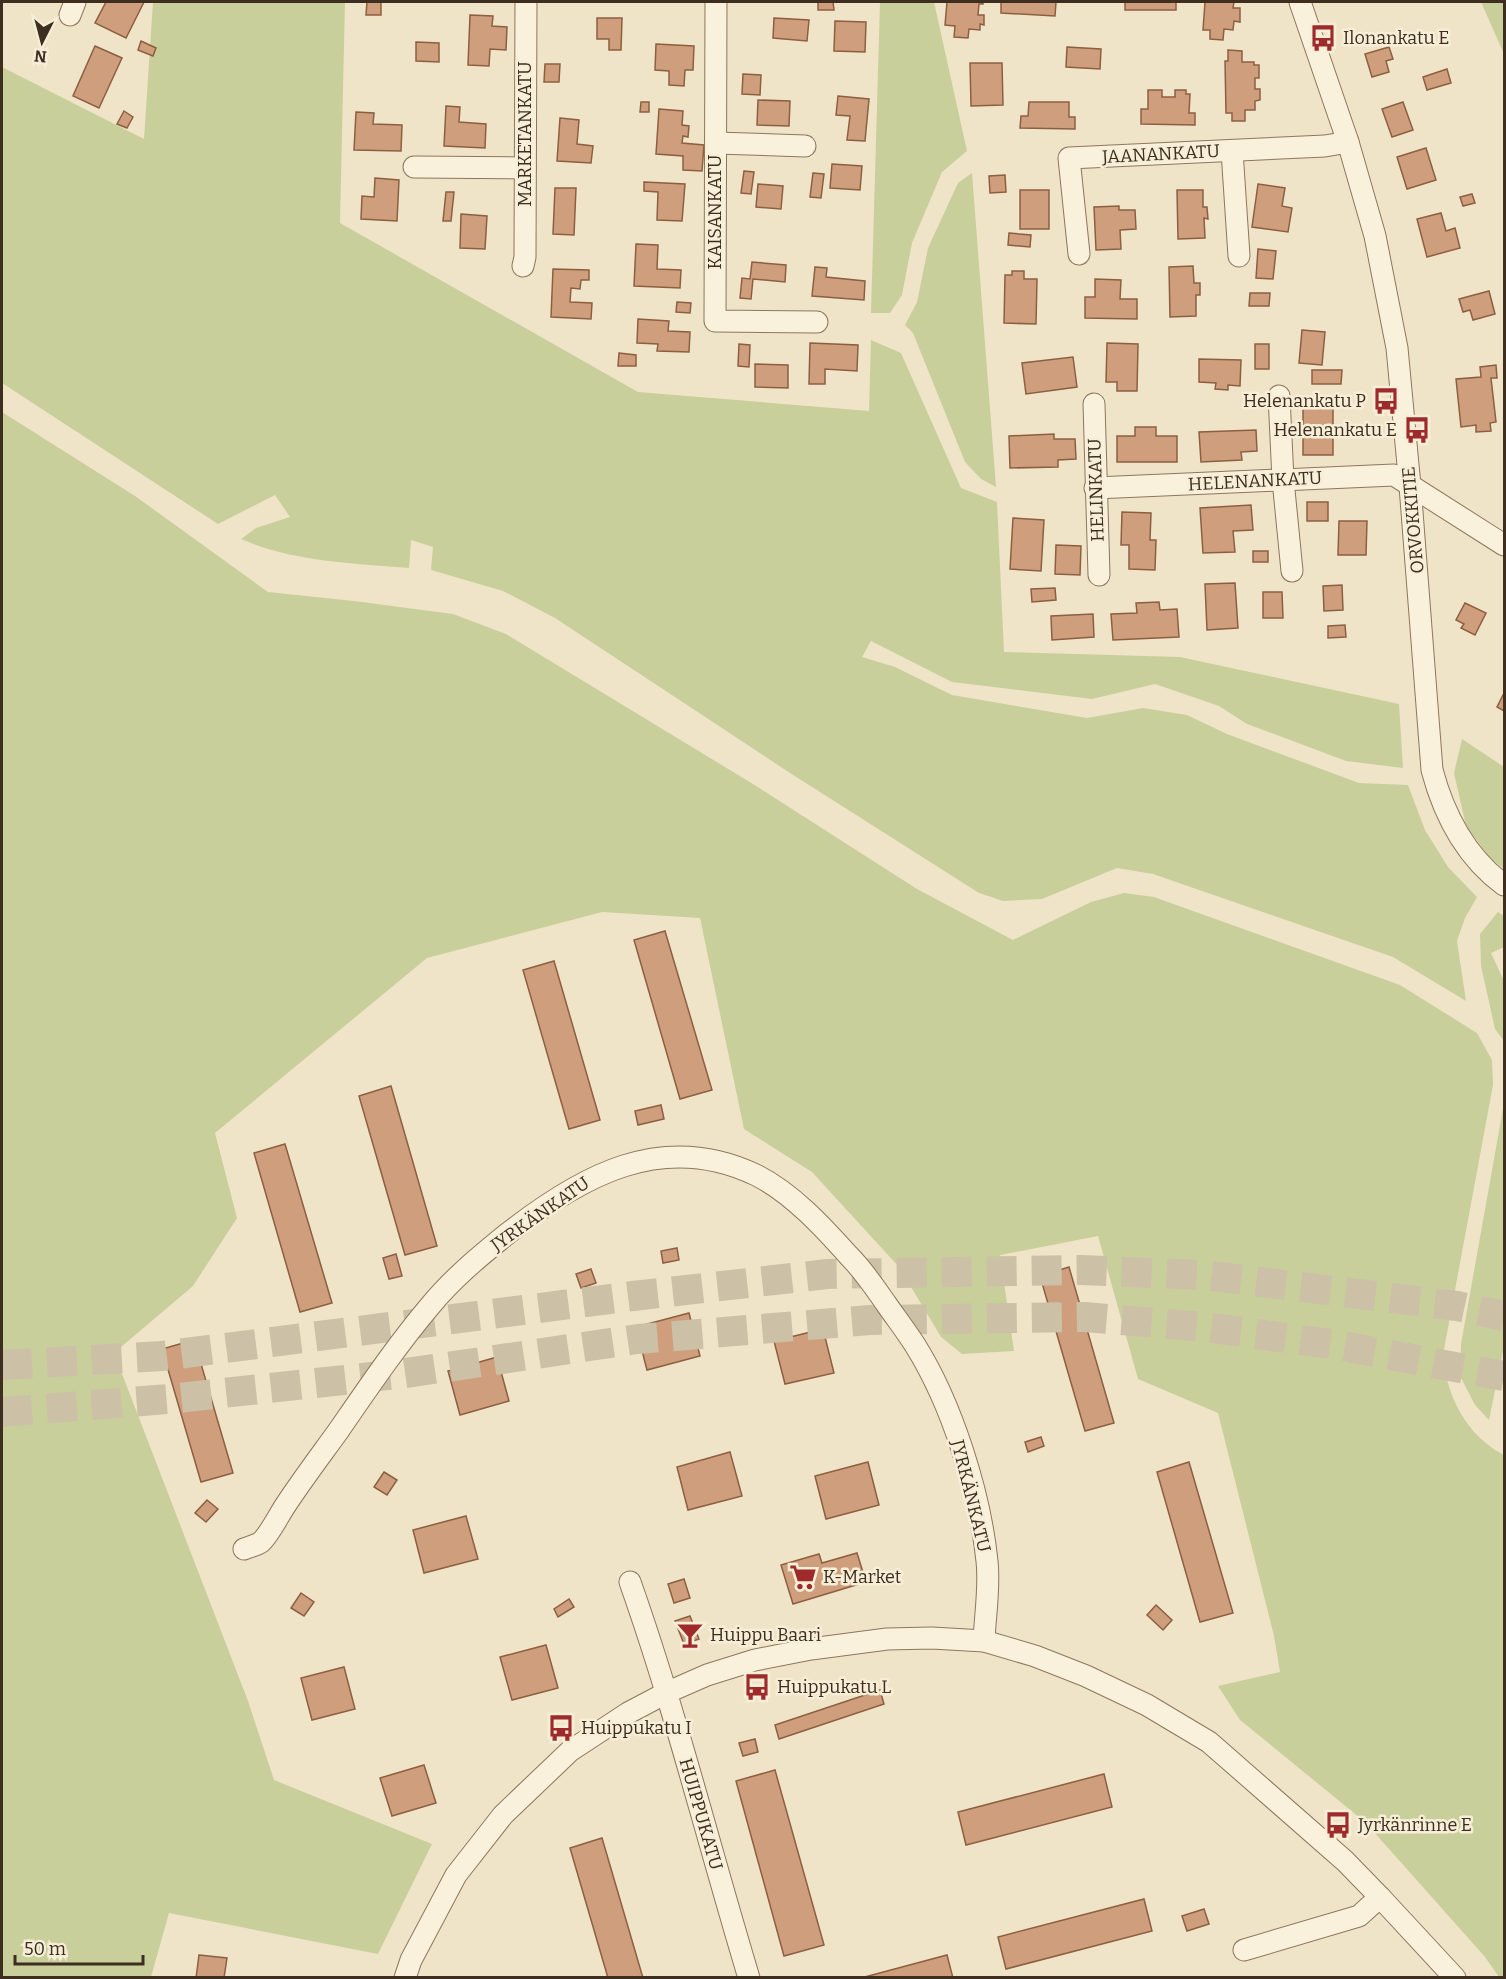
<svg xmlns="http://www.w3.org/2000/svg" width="1506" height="1979" viewBox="0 0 1506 1979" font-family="Bitter,serif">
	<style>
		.green { fill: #c9cf9b }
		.building { fill: #cf9f7d; stroke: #8d5f41; stroke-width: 1.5 }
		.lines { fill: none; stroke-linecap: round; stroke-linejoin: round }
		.highway-tunnel { stroke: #ccc0a6; stroke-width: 30; stroke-dasharray: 30 15; stroke-linecap: butt }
		.minor-casing { stroke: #8d765c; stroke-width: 23 }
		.minor { stroke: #faf1dc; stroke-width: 21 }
		.labels { text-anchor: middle; stroke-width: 5; stroke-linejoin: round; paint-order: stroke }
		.poi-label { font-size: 18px; fill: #3d2e20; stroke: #f7eed8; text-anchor: start }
		.street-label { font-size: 18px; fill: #3d2e20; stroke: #f7eed8 }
	</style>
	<rect width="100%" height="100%" fill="#f0e4c8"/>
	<g class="green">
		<path d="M153 2H345L340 223 638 392 869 411 871 340 901 353 961 488 997 502 1004 652 1180 657 1399 704 1403 768 1346 761 1247 724 1219 706 1155 684 1092 699 952 682 871 641 862 657 895 667 952 695 1087 718 1143 708 1187 715 1227 734 1359 783 1408 785 1425 830 1448 867 1477 897 1465 918 1457 941 1466 1001 1393 957 1153 874 1117 868 1042 899 1003 901 979 893 790 773 555 618 503 591 431 570 433 547 411 540 409 568C352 563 294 562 241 539L256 528 290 517 275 495 218 524 2 383V67L144 139Z"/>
		<polygon points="880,2 934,2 967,151 942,172 912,243 902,295 890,313 871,313"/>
		<polygon points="1481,2 1504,2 1504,54"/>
		<polygon points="972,173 996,487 981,479 965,462 913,333 905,325 917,302 928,248 958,183"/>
		<path d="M2 412 135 496 268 592 354 601 453 614 506 634 753 784 917 889 1013 940 1091 902 1124 893 1154 897 1400 985 1477 1033 1492 1060 1493 1085 1443 1355C1446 1396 1467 1436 1504 1455V1977H1499L1485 1957 1365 1822 1240 1720 1218 1686 1280 1672 1274 1636 1218 1413 1138 1379 1098 1236 1000 1255 1014 1351 962 1354 941 1337 899 1267 812 1172 744 1129 700 918 602 912 427 958 215 1133 237 1218 193 1286 114 1353 248 1701 274 1780 432 1844 378 1954 169 1913 151 1977H2Z"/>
		<polygon points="1462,739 1504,767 1504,869 1490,858 1466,826 1454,773"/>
		<polygon points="1498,912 1504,916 1504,947 1491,953 1504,981 1504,1041 1495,1029 1481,966 1480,934"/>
		<polygon points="1504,1103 1504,1346 1489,1420 1475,1405 1460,1376 1461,1344"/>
	</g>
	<g class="building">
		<polygon points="106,2 144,2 126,38 95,23"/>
		<polygon points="367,2 381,2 381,15 366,15"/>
		<polygon points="818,2 833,2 834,10 818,10"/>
		<polygon points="947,2 983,2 983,4 979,4 978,15 984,15 984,25 980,24 980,30 969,29 968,38 954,37 955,26 945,25"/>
		<polygon points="1001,2 1056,2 1055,16 1001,13"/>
		<rect x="1125" y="2" width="51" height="8"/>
		<polygon points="1205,2 1234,2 1233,8 1240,8 1240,22 1234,21 1233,30 1224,29 1223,40 1210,39 1210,30 1203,30"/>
		<polygon points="470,15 493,16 492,26 507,27 506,50 490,49 489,66 468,65"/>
		<polygon points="597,18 622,18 621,50 609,50 609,39 597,39"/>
		<polygon points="774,18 809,20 807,41 773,38"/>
		<polygon points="835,21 866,22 865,52 834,51"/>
		<polygon points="141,41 156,48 153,56 138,50"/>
		<polygon points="416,42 439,43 439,62 416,61"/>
		<polygon points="656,44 694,46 693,70 685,70 684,86 669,85 669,71 655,70"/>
		<polygon points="95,46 122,58 99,108 73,96"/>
		<polygon points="1067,47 1101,49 1100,69 1066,67"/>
		<polygon points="1389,47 1393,59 1386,61 1389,72 1372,77 1365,54"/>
		<polygon points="1228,50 1242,51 1242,62 1254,62 1254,65 1259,65 1259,78 1255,78 1255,89 1260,89 1260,100 1255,101 1255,110 1245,110 1245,121 1232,121 1232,113 1226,113 1225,61 1228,61"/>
		<polygon points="970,63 1002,63 1003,105 971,106"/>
		<polygon points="545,64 560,64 559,82 544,82"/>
		<polygon points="1447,69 1451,83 1427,90 1423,77"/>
		<polygon points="743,74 761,75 760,95 742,94"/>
		<polygon points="1148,90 1162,90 1162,97 1175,97 1175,90 1186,90 1186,94 1190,94 1189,113 1195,113 1195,125 1141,124 1141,109 1148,109"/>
		<polygon points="838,96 869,99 865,141 847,140 850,116 836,115"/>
		<polygon points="758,100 790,101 789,126 757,125"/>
		<polygon points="641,102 649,102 649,112 640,112"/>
		<polygon points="1029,102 1069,102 1069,117 1075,117 1075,129 1020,128 1021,116 1028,116"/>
		<polygon points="1403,102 1413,130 1392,137 1382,109"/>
		<polygon points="446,106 460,107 459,122 486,124 485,148 444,146"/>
		<polygon points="659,109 683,111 682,125 689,126 688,137 683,136 682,143 704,145 702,171 683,170 683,156 656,154"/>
		<polygon points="124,111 133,117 127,128 117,124"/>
		<polygon points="356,112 374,113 373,124 402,125 401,151 354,150"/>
		<polygon points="560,118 579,120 577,144 593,146 591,163 557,161"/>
		<polygon points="1426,148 1436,180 1407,189 1397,157"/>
		<polygon points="832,164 862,166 860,190 830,188"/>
		<polygon points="744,171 754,172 751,194 741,193"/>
		<polygon points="813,173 824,174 821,198 810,197"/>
		<polygon points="1005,175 1006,192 990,193 989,176"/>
		<polygon points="375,178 399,180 397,221 361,219 362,196 374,197"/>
		<polygon points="644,182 685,184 682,221 657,220 658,192 644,191"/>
		<polygon points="758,184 783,186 781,209 756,207"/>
		<polygon points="1258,184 1285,188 1282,206 1292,208 1288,232 1252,227"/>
		<polygon points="555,188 576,188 574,235 553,234"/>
		<rect x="1020" y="190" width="29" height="39"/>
		<polygon points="1177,190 1203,190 1203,207 1207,207 1208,219 1204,218 1205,238 1178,239"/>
		<polygon points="446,192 454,192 451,221 443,221"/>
		<polygon points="1472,194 1475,203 1463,206 1460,197"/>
		<polygon points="1119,206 1119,210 1135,210 1136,229 1120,230 1121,249 1096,250 1094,207"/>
		<polygon points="1441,213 1446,231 1455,228 1460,248 1427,257 1417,219"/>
		<polygon points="461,214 487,216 485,249 460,248"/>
		<polygon points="1009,233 1031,235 1030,247 1008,245"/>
		<polygon points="636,244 658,245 657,269 681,270 680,288 634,286"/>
		<polygon points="1258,249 1276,251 1273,279 1256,278"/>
		<polygon points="752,262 786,265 785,282 753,279 751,299 740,298 742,278 750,279"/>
		<polygon points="1193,266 1194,283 1200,283 1200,295 1196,295 1196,316 1170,317 1169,267"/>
		<polygon points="815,267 827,268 826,277 865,281 864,300 812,296"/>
		<polygon points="553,269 589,270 589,280 581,280 580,289 571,288 570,302 592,303 591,319 551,317"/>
		<polygon points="1012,271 1024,271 1024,279 1037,279 1036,324 1004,323 1005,275 1012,275"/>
		<polygon points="1095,279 1121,280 1120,299 1137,299 1137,319 1085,318 1085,297 1095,297"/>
		<polygon points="1489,291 1495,314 1473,320 1470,310 1463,312 1459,299"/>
		<polygon points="1250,293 1270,293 1269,306 1249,306"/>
		<polygon points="677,302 691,303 690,313 676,312"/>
		<polygon points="638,319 669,321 668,331 690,332 689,352 657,351 658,344 637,343"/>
		<polygon points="1302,330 1325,332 1322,365 1299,363"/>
		<polygon points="810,343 858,345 857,371 825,369 825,384 809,384"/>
		<polygon points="1107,343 1138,344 1137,391 1117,391 1117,382 1106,382"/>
		<polygon points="739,344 750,345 749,367 738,366"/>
		<rect x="1255" y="344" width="14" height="25"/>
		<polygon points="619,353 636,355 636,366 618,366"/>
		<polygon points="1073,357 1077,387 1026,394 1022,363"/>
		<polygon points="1199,359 1241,360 1240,386 1228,385 1228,390 1215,389 1216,383 1199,382"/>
		<polygon points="755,364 788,365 788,388 755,387"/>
		<polygon points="1496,365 1497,378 1491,378 1496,422 1490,423 1491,431 1476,432 1476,425 1461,427 1456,379 1481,377 1480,367"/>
		<polygon points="1312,370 1342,370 1341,384 1312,384"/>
		<polygon points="1303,402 1333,403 1333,455 1303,455"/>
		<polygon points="1135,427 1156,427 1156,436 1177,436 1177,462 1117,462 1117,436 1135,436"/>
		<polygon points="1256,430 1257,451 1241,452 1242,460 1201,462 1199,432"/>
		<polygon points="1054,434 1054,439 1075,439 1076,459 1058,460 1058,467 1010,468 1009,436"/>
		<rect x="1307" y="502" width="21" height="19"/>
		<polygon points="1251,505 1253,530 1233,531 1235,552 1203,553 1200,508"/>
		<polygon points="1122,512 1151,513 1150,540 1156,540 1155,570 1129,569 1129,545 1121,545"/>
		<polygon points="1013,518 1044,520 1041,571 1010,569"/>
		<polygon points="1339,521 1367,521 1366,555 1338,555"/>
		<polygon points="1056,545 1081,546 1080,575 1055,574"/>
		<rect x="1253" y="551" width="15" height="11"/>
		<polygon points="1235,583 1238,628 1207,630 1205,584"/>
		<polygon points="1342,585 1343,610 1324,611 1323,586"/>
		<polygon points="1055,588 1056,600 1032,602 1031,589"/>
		<polygon points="1263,592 1282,592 1283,618 1263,618"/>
		<polygon points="1159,602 1160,610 1177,609 1179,637 1113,640 1111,614 1137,613 1136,603"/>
		<polygon points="1465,603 1486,613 1475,635 1461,628 1464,624 1456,620"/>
		<polygon points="1093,614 1094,637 1052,640 1051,616"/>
		<polygon points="1345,625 1346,637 1328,638 1328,626"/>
		<polygon points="1504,693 1504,711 1497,707"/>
		<polygon points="665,931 712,1090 680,1099 634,940"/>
		<polygon points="554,961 600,1120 569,1129 523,970"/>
		<polygon points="391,1086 437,1246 405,1255 359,1096"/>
		<polygon points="661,1105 664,1119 638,1125 635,1111"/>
		<polygon points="285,1144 332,1303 300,1312 254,1153"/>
		<polygon points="677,1248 679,1260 663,1263 661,1251"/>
		<polygon points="396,1254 402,1276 389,1279 383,1258"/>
		<polygon points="1069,1267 1114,1423 1085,1431 1040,1276"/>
		<polygon points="591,1269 596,1283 581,1288 576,1274"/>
		<polygon points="689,1313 700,1356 647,1370 636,1327"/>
		<polygon points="823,1329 834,1373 785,1384 774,1341"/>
		<polygon points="194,1340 233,1473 201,1482 162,1349"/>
		<polygon points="497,1357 509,1401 460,1415 448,1371"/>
		<polygon points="1041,1437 1044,1446 1028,1452 1025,1442"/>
		<polygon points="730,1452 742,1496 688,1510 677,1467"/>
		<polygon points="868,1462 879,1505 826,1519 815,1476"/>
		<polygon points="1189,1462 1233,1613 1200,1622 1157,1472"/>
		<polygon points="384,1472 397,1480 387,1495 374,1487"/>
		<polygon points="207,1500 218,1509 206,1522 195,1513"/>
		<polygon points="466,1516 478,1559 424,1573 413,1530"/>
		<polygon points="857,1553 866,1582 793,1604 781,1565 819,1554 822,1563"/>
		<polygon points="684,1579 690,1598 674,1603 668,1584"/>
		<polygon points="301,1593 314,1602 304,1616 291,1608"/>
		<polygon points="569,1599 574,1607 558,1617 554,1609"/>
		<polygon points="1156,1605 1172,1620 1163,1630 1147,1615"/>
		<polygon points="690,1616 699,1639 684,1644 675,1621"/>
		<polygon points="546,1645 558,1688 512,1700 500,1657"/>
		<polygon points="344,1667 355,1709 312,1720 301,1678"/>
		<polygon points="880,1690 884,1704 779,1739 775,1725"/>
		<polygon points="755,1739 758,1752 743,1756 739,1743"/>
		<polygon points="424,1765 436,1803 392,1816 380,1778"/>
		<polygon points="775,1770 824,1945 784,1956 736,1781"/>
		<polygon points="1104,1774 1112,1807 966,1845 958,1812"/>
		<polygon points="602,1838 643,1978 608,1978 570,1848"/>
		<polygon points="1144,1899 1152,1931 1006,1969 998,1937"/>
		<polygon points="1204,1909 1209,1924 1187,1931 1182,1916"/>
		<polygon points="199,1955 227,1958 224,1978 196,1978"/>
		<polygon points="947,1955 953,1978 861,1978"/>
	</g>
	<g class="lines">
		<g class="highway-tunnel">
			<polyline points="2,1365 162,1356 633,1296 827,1274 1080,1270 1204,1275 1457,1306 1504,1316"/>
			<polyline points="2,1412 168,1399 399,1374 638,1339 870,1320 1085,1317 1204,1327 1331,1344 1504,1376"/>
		</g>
		<defs>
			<g id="minor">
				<polyline points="716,2 715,321 817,322"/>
				<path d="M1300 2 1348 142 1375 236 1397 348 1410 486 1432 770C1444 815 1466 857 1504 885"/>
				<polyline points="70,15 75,2"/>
				<polyline points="716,143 805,146"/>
				<polyline points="1232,151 1239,256"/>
				<polyline points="414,167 525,168"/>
				<polyline points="1079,254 1069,158 1325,146 1348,142"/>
				<polyline points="523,266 525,257 526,2"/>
				<polyline points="1279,396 1283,480 1292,571"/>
				<polyline points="1094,404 1099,575"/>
				<polyline points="1095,488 1394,475 1504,545"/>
				<path d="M244 1549C249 1547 257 1545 261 1542 269 1535 279 1515 285 1506 302 1480 321 1455 339 1430 368 1388 397 1345 430 1306 453 1278 480 1256 507 1234 581 1176 662 1130 756 1175 792 1193 823 1227 849 1256 864 1271 875 1288 887 1305 896 1318 906 1331 915 1345 952 1404 980 1493 987 1561 990 1587 985 1615 984 1641"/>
				<path d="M630 1582C676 1712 709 1846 749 1978"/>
				<polyline points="1244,1950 1359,1916 1380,1897"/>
				<polyline points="405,1978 411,1960 456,1875 503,1815 570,1751 628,1713 666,1693 707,1675 755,1660 811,1649 887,1639 932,1638 984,1641 1035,1656 1086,1676 1147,1705 1209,1742 1345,1861 1380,1897 1455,1978"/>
			</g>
		</defs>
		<use href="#minor" class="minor-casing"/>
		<use href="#minor" class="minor"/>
	</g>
	<defs>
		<symbol id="bus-bare" viewBox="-9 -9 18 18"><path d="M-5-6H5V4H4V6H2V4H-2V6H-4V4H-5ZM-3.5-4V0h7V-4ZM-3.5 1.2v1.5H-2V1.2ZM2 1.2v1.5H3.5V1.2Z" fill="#9e2a2b" stroke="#f7eed8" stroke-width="2.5" paint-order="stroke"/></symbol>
		<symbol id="supermarket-bare" viewBox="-9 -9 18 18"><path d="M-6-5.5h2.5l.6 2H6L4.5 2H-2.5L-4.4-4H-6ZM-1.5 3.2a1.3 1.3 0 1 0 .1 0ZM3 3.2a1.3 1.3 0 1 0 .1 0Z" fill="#9e2a2b" stroke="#f7eed8" stroke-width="2.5" paint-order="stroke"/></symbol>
		<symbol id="bar-bare" viewBox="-9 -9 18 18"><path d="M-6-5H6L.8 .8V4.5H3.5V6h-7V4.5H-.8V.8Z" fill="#9e2a2b" stroke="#f7eed8" stroke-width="2.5" paint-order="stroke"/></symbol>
	</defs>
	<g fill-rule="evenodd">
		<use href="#bus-bare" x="1304" y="19" width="38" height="38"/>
		<use href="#bus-bare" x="1367" y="382" width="38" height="38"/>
		<use href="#bus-bare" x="1398" y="411" width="38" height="38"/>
		<use href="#supermarket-bare" x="784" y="1558" width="38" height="38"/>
		<use href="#bar-bare" x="671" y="1616" width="38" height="38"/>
		<use href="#bus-bare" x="738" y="1668" width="38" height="38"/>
		<use href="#bus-bare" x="542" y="1709" width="38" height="38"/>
		<use href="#bus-bare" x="1319" y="1806" width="38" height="38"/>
	</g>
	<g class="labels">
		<g class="poi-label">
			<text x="1343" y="44">Ilonankatu E</text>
			<text x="1366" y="407" text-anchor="end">Helenankatu P</text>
			<text x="1397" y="436" text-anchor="end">Helenankatu E</text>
			<text x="823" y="1583">K-Market</text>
			<text x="710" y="1641">Huippu Baari</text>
			<text x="777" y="1693">Huippukatu L</text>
			<text x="581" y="1734">Huippukatu I</text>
			<text x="1358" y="1831">Jyrkänrinne E</text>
		</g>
		<g class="street-label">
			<text transform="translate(525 134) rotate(-90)" y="6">MARKETANKATU</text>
			<text transform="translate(1161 154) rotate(-3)" y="6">JAANANKATU</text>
			<text transform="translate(715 212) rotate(-90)" y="6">KAISANKATU</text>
			<text transform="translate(1255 481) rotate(-3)" y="6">HELENANKATU</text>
			<text transform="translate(1096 490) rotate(-92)" y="6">HELINKATU</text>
			<text transform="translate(1413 520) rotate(-95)" y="6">ORVOKKITIE</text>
			<text transform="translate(540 1214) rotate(-35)" y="6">JYRKÄNKATU</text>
			<text transform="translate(971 1496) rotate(76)" y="6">JYRKÄNKATU</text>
			<text transform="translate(701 1814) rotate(74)" y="6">HUIPPUKATU</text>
		</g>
	</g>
	<rect width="1506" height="1979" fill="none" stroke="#3d2e20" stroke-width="6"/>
	<g transform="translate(42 42) rotate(186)" stroke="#f7eed8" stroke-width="4.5" paint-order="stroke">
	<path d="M0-4.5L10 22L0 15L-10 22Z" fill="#3d2e20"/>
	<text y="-9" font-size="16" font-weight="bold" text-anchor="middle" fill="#3d2e20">N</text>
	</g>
	<path d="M15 1955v9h128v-9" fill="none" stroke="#3d2e20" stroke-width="3"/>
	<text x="24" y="1955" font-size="18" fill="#3d2e20" stroke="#f7eed8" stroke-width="4.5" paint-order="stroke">50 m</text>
</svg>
